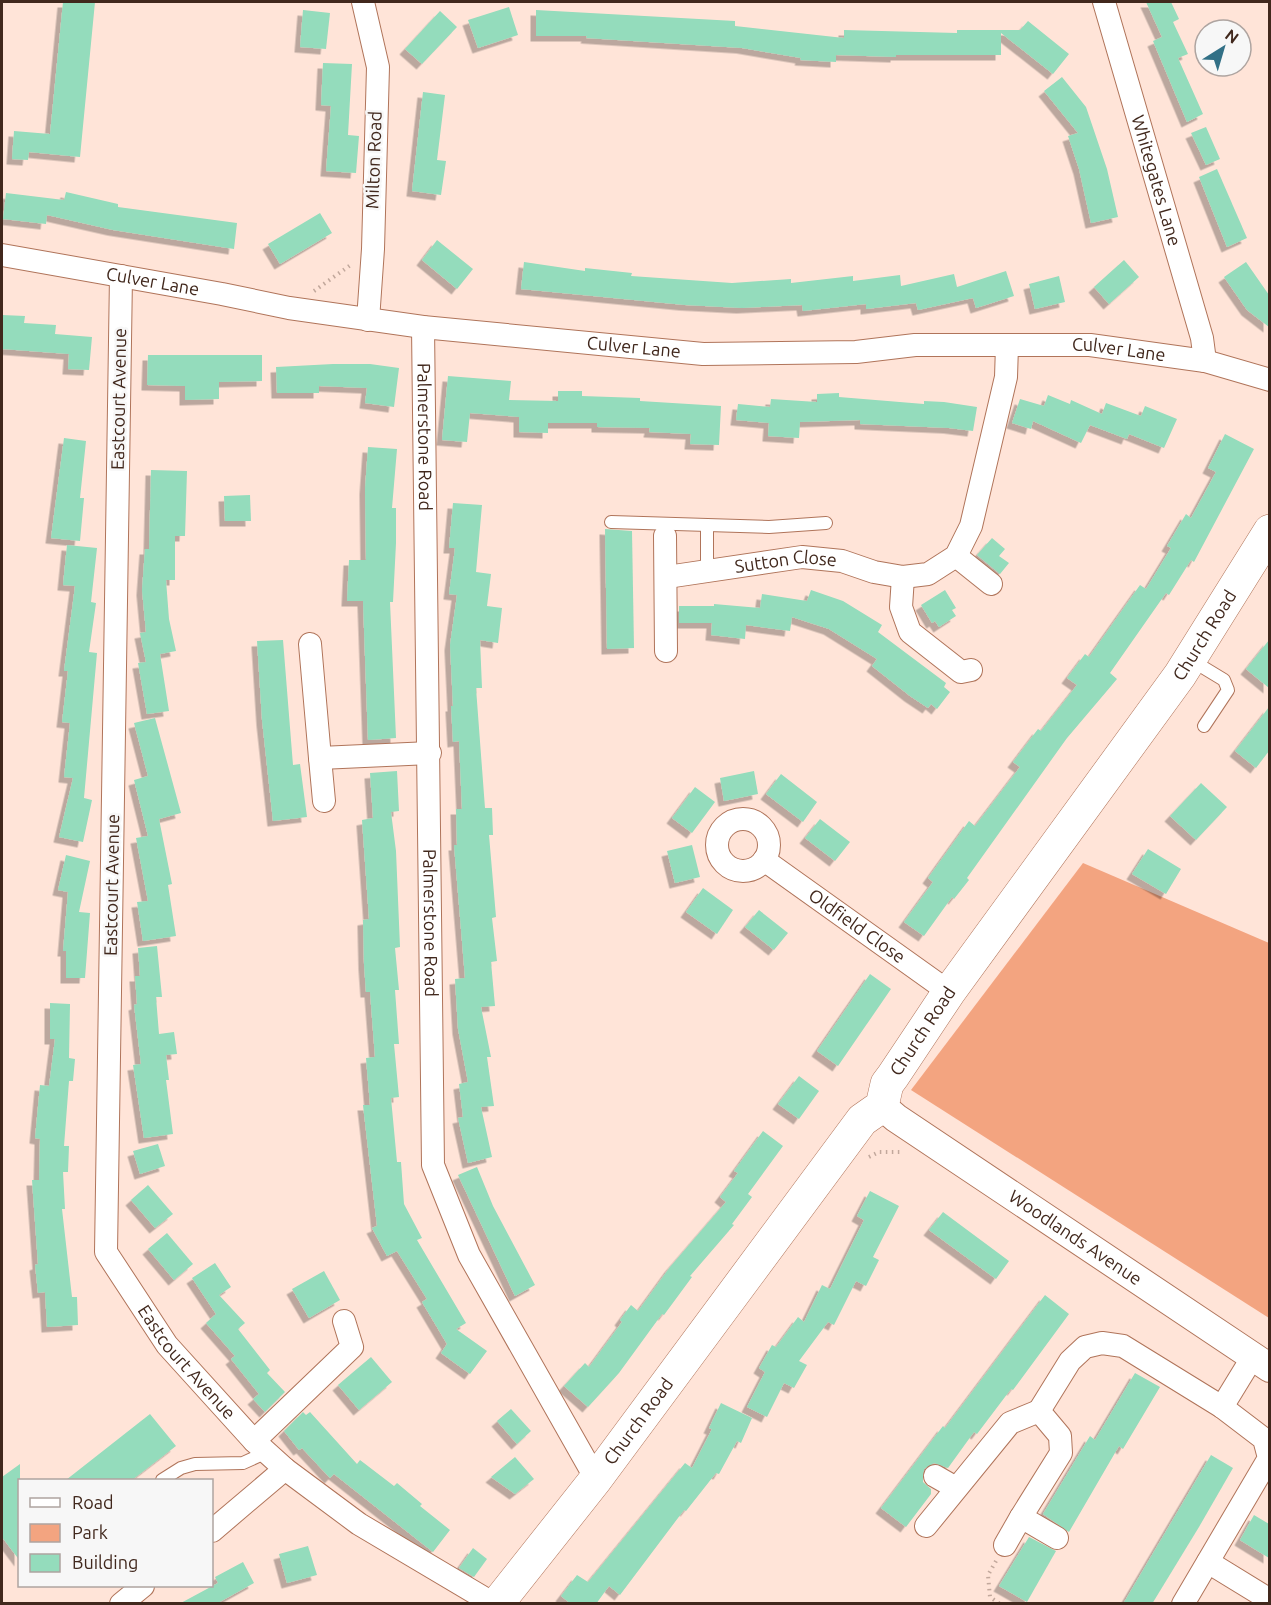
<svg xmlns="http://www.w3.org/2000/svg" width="1271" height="1605" viewBox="0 0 1271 1605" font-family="Ubuntu,sans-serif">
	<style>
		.green { fill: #f3a480 }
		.building { fill: #94dcbc; filter: url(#shadow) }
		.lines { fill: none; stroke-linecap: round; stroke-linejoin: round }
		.service-casing { stroke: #b0745a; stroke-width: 14 }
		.minor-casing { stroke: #b0745a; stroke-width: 24 }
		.tertiary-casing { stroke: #b0745a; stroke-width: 30 }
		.secondary-casing { stroke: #b0745a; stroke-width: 34 }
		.path { stroke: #c2a89c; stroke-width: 4; stroke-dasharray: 1.5 4.5; stroke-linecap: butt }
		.service { stroke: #fff; stroke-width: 12 }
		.minor { stroke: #fff; stroke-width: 22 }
		.tertiary { stroke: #fff; stroke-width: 28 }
		.secondary { stroke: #fff; stroke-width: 33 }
		.labels { text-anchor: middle; stroke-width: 5; stroke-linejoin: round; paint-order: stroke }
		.street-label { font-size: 18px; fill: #41281d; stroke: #f7f7f7 }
	</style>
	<defs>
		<filter id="shadow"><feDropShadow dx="-5.5" dy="5.5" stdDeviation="0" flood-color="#0004"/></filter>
	</defs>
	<rect width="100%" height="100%" fill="#ffe4d8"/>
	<polygon class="green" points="1083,863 1269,943 1269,1318 911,1090"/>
	<g class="building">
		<polygon points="63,2 95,2 80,157 29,152 28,160 12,159 14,131 50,134"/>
		<polygon points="1146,2 1171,2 1179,19 1173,22 1188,54 1178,58 1203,114 1187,122 1153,41 1162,37"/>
		<polygon points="509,7 518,35 478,48 468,20"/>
		<polygon points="303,10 330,13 326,49 300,47"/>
		<polygon points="536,10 735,21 735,26 844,38 844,30 957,33 957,30 1020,30 1028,21 1069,54 1053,74 1001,33 1001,55 896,55 896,57 836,55 836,62 800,60 801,58 742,48 586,38 587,36 536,36"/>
		<polygon points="440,11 457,27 422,64 405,49"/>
		<polygon points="323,63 352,64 348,135 359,136 356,173 326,171 331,106 321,105"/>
		<polygon points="1062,77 1086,107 1107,169 1118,217 1091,223 1079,169 1068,136 1078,133 1044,91"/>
		<polygon points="423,92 445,95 437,160 446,161 441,195 412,191"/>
		<polygon points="1206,127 1220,159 1206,165 1191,133"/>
		<polygon points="1217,169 1247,238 1227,247 1199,177"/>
		<polygon points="66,192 118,204 118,207 237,223 234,249 113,230 47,215 46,224 3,219 6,193 64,200"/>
		<polygon points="320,213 332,233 280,264 268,244"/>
		<polygon points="437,240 473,269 457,289 422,260"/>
		<polygon points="1124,260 1139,277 1109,304 1094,287"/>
		<polygon points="524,262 585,271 585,268 632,273 631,276 732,283 791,279 791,283 853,276 853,281 900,275 901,286 954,274 957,287 1006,271 1014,296 976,308 973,298 918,310 916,303 866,309 866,304 803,311 802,305 742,308 685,305 521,289"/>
		<polygon points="1246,262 1269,295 1269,327 1247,310 1224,277"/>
		<polygon points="1059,276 1065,302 1035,309 1029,284"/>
		<polygon points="2,315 25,316 24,323 56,325 55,334 92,337 89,370 68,369 69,354 2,349"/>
		<polygon points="148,355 262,355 262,381 219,382 219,399 185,400 185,386 147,385"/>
		<polygon points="333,364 370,364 399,368 394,407 365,403 367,388 319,386 319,393 277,393 276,367"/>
		<polygon points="448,376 511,381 509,400 558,401 558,391 582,391 582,396 640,398 640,401 721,406 719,445 690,444 691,434 649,432 650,428 597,427 597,423 548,423 548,433 519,432 519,417 470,413 467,442 442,440"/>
		<polygon points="839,393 839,397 924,404 924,401 944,402 977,407 973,431 949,428 860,424 860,420 800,422 799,438 768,436 769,423 736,420 738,404 770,407 771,399 817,402 817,394"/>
		<polygon points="1048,395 1070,404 1071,400 1102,414 1106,403 1141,416 1145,406 1177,419 1164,448 1129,434 1127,439 1090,425 1081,443 1033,421 1031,429 1012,423 1020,399 1044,406"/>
		<polygon points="1225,434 1254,449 1194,562 1191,560 1169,595 1166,593 1110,673 1117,679 1067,738 967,878 969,880 954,899 952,897 924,936 904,922 933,882 928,878 969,821 975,826 1020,767 1013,762 1038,729 1041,731 1077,685 1067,678 1085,654 1089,657 1140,585 1146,589 1171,548 1167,546 1186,514 1191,518 1216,472 1208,468"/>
		<polygon points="64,438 86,441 80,498 84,498 80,541 51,538"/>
		<polygon points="368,447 397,449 392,508 396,508 396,543 393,602 390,602 396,738 368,740 363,601 347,601 349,560 366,560 365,489"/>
		<polygon points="151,470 187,471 185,536 175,536 175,580 166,580 169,619 176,651 160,654 169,711 147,714 138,663 146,662 140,633 146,632 142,590 145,549 149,549"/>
		<polygon points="250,495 251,521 225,521 224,496"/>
		<polygon points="453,503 482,505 476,572 491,574 487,606 502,608 498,643 480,640 482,688 476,688 485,808 492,808 493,835 489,835 496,917 492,918 497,961 491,962 495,1006 481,1007 491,1057 487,1057 494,1106 481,1107 492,1157 468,1163 458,1118 463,1117 459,1084 468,1082 458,1029 455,979 465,978 454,845 457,845 456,809 462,809 459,741 453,742 451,706 453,706 450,645 457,595 449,594 455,548 449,548"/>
		<polygon points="605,529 632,531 634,648 607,649"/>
		<polygon points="992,538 1005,549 999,556 1009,563 1000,574 977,555"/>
		<polygon points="67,545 97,548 91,602 96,603 89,652 97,653 84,798 92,800 83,842 59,837 73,778 64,777 70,723 62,722 68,671 64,671 75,586 63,585"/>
		<polygon points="811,590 843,601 882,625 878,632 946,683 944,687 950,692 937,709 931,704 928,708 910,696 872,666 877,659 829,629 792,617 790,631 746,625 745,639 711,635 712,623 679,623 679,606 714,606 714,604 760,608 762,594 807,601"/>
		<polygon points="945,590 956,608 952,610 956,616 939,627 935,621 932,623 921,605"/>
		<polygon points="283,640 293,765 300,764 307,817 273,821 262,720 257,641"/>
		<polygon points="1269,640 1269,688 1246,669"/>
		<polygon points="1269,707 1269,751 1256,768 1235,751"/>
		<polygon points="155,718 181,813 159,819 172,884 168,885 176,936 143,941 137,902 148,901 136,838 148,836 134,780 148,776 134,723"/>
		<polygon points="397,771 399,811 391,812 396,851 400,947 395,948 399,990 395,990 399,1044 394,1044 399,1097 391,1098 397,1162 401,1162 404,1204 422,1238 417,1240 466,1323 456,1329 487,1351 470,1374 441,1353 447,1344 422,1302 427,1299 397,1251 387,1256 372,1228 377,1226 363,1105 370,1105 366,1058 375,1057 370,992 366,992 364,964 363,920 369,919 362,820 373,818 370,773"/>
		<polygon points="754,771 758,794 724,801 720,778"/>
		<polygon points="781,774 817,802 803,822 766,794"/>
		<polygon points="1201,783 1227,807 1196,840 1170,816"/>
		<polygon points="695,787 715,802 692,833 672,818"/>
		<polygon points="820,819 850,842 835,861 805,838"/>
		<polygon points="692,845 700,877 675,883 667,851"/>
		<polygon points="1148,849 1181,869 1166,894 1132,874"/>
		<polygon points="66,855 90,861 79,912 90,913 85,978 66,978 66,951 63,951 68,892 58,890"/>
		<polygon points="703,888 733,910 717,934 686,912"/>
		<polygon points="759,910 788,933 774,950 745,927"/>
		<polygon points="157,946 162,997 156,997 159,1034 174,1032 177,1054 166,1055 169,1080 166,1080 173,1134 144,1138 133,1065 141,1064 134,1005 137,1004 135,976 140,976 138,948"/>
		<polygon points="870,974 891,989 838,1066 817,1051"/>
		<polygon points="50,1003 70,1004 69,1058 75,1059 73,1081 69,1081 64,1146 69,1146 68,1172 63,1172 65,1209 62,1209 72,1297 77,1297 78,1325 47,1327 45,1292 38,1293 35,1265 38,1264 32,1180 39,1180 40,1139 35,1138 40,1085 49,1086 55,1039 50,1039"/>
		<polygon points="799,1076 819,1091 799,1119 778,1104"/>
		<polygon points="763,1131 783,1146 748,1194 752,1197 732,1224 734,1225 690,1276 692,1277 664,1315 662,1314 619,1373 588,1407 564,1386 585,1363 589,1367 622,1322 620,1320 631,1305 638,1311 670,1267 726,1202 720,1197 738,1173 734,1171"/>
		<polygon points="158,1144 165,1166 140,1174 133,1151"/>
		<polygon points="477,1167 493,1206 535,1285 515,1296 458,1175"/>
		<polygon points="148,1185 173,1214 155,1228 131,1200"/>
		<polygon points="870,1191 899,1206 873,1257 879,1260 866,1286 856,1281 834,1325 828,1322 799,1361 807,1365 794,1388 784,1383 767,1417 747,1407 765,1372 759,1368 772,1345 776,1347 798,1317 804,1322 822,1285 830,1289 864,1220 857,1216"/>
		<polygon points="943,1212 1009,1261 996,1279 929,1230"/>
		<polygon points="167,1233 193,1264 174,1280 148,1249"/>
		<polygon points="215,1263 231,1287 219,1295 245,1323 238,1329 270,1370 267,1373 285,1392 265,1412 253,1399 259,1394 231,1359 235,1356 206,1323 216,1314 192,1278"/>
		<polygon points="324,1271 340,1300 309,1318 292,1289"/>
		<polygon points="1045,1295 1069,1314 1013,1390 1011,1389 977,1434 974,1432 948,1468 934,1463 924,1469 923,1482 931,1489 931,1494 906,1527 881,1508 943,1426 945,1428"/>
		<polygon points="371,1357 392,1382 359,1410 338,1385"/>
		<polygon points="1135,1373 1160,1387 1123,1449 1119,1446 1069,1532 1043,1514 1090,1436 1095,1440"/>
		<polygon points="721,1403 752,1418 741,1443 737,1441 719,1474 716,1473 686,1511 684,1510 620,1595 609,1586 596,1604 571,1604 561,1596 577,1575 588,1582 685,1463 692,1468 712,1429 709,1428"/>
		<polygon points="511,1409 531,1431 517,1444 497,1421"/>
		<polygon points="303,1412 306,1415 310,1412 357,1464 360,1460 394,1486 397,1483 422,1504 420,1506 450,1530 433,1552 334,1474 330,1478 302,1448 299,1450 284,1431"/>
		<polygon points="150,1414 176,1446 132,1480 66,1480"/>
		<polygon points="1211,1455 1233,1468 1199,1527 1152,1604 1123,1604"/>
		<polygon points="515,1457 534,1479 515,1494 491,1477"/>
		<polygon points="20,1464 20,1561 2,1537 2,1477"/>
		<polygon points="1254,1515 1269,1524 1269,1558 1240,1540"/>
		<polygon points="1029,1537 1056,1551 1027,1602 999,1586"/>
		<polygon points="308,1546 317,1575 287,1583 279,1554"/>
		<polygon points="473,1548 487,1559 474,1577 459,1568"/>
		<polygon points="243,1562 254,1583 216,1604 179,1604 218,1583 215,1577"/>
	</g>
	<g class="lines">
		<defs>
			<g id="service">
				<polyline points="611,522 769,527 826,523"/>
				<polyline points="707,572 707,526"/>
				<polyline points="1191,660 1224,680 1228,690 1204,726"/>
				<polyline points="162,1480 181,1468 195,1464 243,1463 267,1452"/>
			</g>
			<g id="minor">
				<polyline points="363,2 378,67 373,249 368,320"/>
				<path id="s1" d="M1104 2 1202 338 1205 361"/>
				<path id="s2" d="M2 255 222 294 289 308 423 327 703 354 856 352 915 345H1090L1205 361 1270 380"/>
				<path id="s3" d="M121 276 106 1252 167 1345 254 1441 285 1469 359 1524 494 1604"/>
				<path id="s4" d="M423 327 433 1165 469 1255 596 1479"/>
				<polyline points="665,536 666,651"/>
				<polyline points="956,556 991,584"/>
				<path id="s5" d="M667 577 802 557 842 561 874 572 903 577 928 574 956 556 971 526 1006 377 1007 346"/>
				<polyline points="903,577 901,607 910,632 961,672 971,670"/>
				<polyline points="310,644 320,758 430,753"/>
				<polyline points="320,758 324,801"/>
				<circle cx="743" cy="845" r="26"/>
				<path id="s6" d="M764 860 949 992"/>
				<polyline points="1222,1407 1252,1358"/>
				<polyline points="254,1441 352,1347 344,1321"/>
				<polyline points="935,1476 956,1488"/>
				<polyline points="926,1526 1010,1423 1039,1411"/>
				<polyline points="212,1531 285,1469"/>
				<polyline points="1057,1538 1021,1517 1061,1453 1060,1436 1039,1411 1070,1361 1085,1347 1102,1343 1123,1346 1222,1407 1264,1439 1269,1458 1183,1604"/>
				<polyline points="1005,1545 1021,1517"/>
				<polyline points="1208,1562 1270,1600"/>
				<polyline points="121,1604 143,1586"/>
			</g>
			<g id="tertiary">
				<path id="s7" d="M882 1106 896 1118 1270 1368"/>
			</g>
			<g id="secondary">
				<path id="s8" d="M497 1604 596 1479 862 1120 882 1106 887 1084 893 1076 949 992 1180 675 1270 531"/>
			</g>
		</defs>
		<use href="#service" class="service-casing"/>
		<use href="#minor" class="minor-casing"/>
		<use href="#tertiary" class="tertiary-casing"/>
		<use href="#secondary" class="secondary-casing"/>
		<g class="path">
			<polyline points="314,291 352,264"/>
			<polyline points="869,1157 879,1152 902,1152"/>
			<polyline points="996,1561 988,1575 990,1597 1000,1604"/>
		</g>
		<use href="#service" class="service"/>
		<use href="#minor" class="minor"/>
		<use href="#tertiary" class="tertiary"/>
		<use href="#secondary" class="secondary"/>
	</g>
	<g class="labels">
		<g class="street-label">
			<text transform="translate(374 160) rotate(-88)" y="6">Milton Road</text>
			<text dy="6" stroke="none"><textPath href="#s1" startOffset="186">Whitegates Lane</textPath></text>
			<text dy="6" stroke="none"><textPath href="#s2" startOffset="153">Culver Lane</textPath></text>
			<text dy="6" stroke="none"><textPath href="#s2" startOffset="639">Culver Lane</textPath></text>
			<text dy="6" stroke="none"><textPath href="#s2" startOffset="1125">Culver Lane</textPath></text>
			<text transform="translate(119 399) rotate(-89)" y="6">Eastcourt Avenue</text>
			<text dy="6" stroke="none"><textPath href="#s4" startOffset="110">Palmerstone Road</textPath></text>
			<text dy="6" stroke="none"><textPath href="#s5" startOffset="120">Sutton Close</textPath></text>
			<text dy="6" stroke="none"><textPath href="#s8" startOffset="1203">Church Road</textPath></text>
			<text transform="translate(112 885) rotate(-89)" y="6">Eastcourt Avenue</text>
			<text dy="6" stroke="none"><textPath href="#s4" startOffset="596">Palmerstone Road</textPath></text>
			<text dy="6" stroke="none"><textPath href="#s6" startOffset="114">Oldfield Close</textPath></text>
			<text dy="6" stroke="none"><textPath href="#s8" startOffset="717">Church Road</textPath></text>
			<text dy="6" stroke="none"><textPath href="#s7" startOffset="234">Woodlands Avenue</textPath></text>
			<text dy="6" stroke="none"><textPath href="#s3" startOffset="1113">Eastcourt Avenue</textPath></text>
			<text dy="6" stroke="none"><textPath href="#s8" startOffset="231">Church Road</textPath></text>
		</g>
	</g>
	<rect width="1271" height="1605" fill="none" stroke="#41281d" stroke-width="6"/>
	<rect x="18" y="1479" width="195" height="108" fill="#f7f7f7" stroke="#aea4a0" stroke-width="1.5"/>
	<rect x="30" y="1498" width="30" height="9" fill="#ffffff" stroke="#aea4a0" stroke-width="1.5"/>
	<text x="72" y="1509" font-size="18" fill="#41281d">Road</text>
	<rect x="30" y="1524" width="30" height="18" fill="#f3a480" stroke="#aea4a0" stroke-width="1.5"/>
	<text x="72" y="1539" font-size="18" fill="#41281d">Park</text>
	<rect x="30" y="1554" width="30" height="18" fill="#94dcbc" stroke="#aea4a0" stroke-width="1.5"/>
	<text x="72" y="1569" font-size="18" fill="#41281d">Building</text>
	<g transform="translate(1223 48) rotate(37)"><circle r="28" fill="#f7f7f7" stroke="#aea4a0" stroke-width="1.5"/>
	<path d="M0-4.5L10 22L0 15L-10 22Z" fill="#327086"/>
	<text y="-9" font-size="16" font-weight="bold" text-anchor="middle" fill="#41281d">N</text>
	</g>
</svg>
